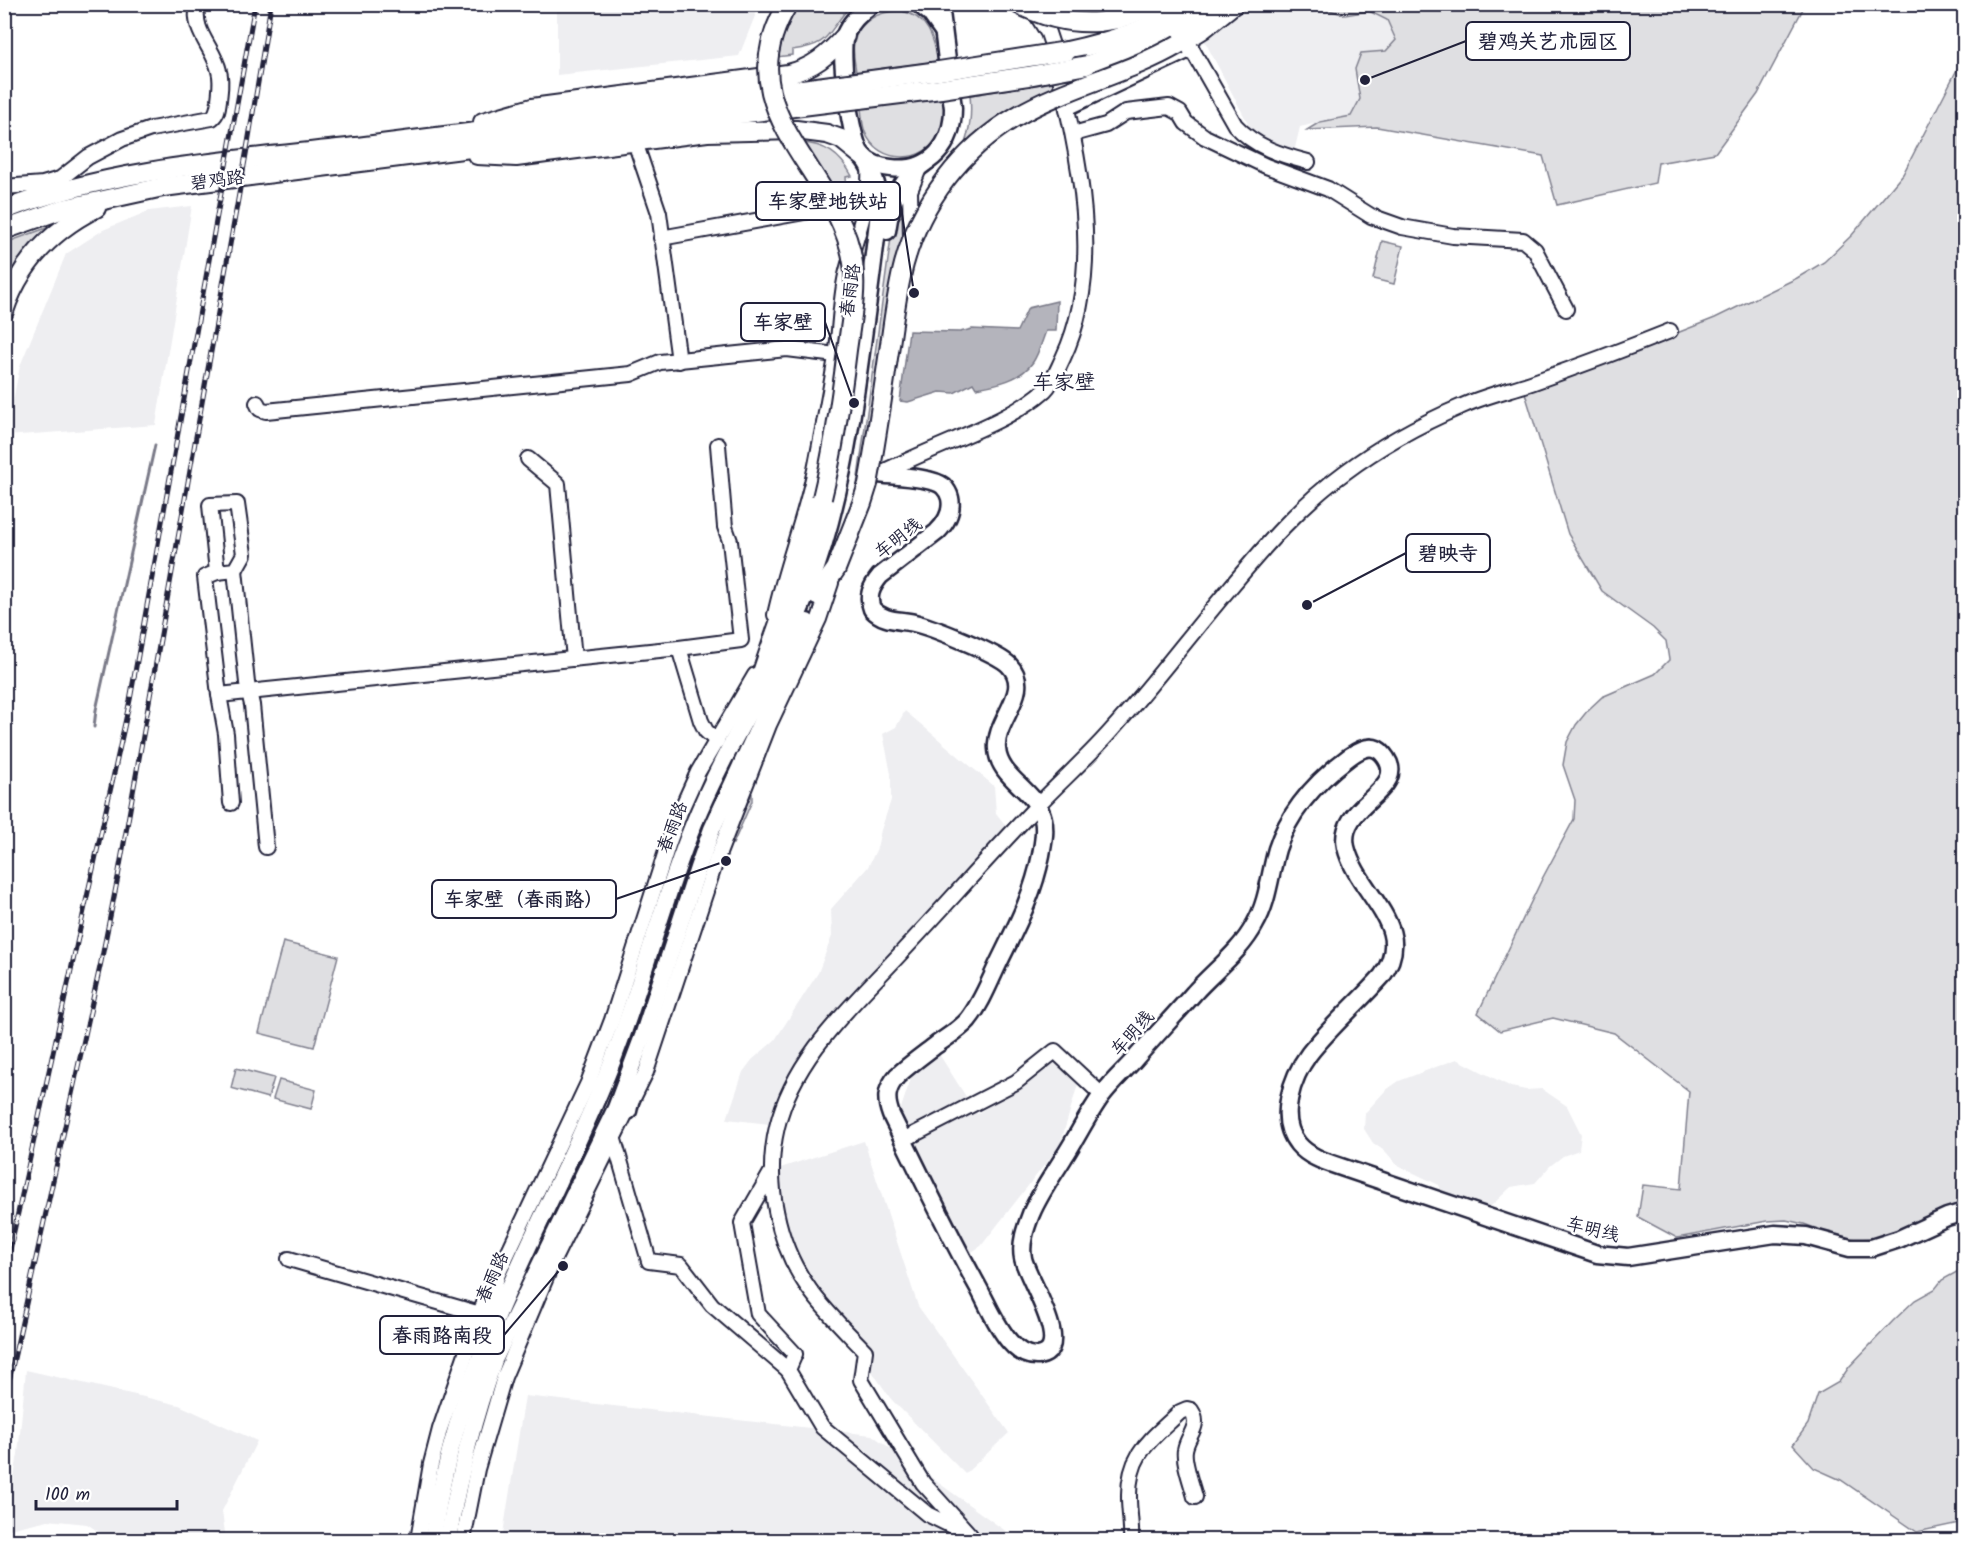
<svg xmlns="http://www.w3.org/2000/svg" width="1969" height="1545" viewBox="0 0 1969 1545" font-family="Kalam,'LXGW WenKai TC',sans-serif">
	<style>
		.built { fill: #eeeef1 }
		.green { fill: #dfdfe2; stroke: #80808e; stroke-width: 1.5 }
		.water { fill: #b4b4bc; stroke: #7a7a88; stroke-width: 1.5 }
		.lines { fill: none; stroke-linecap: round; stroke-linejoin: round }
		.stream { stroke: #7a7a88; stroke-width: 3 }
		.minor-casing { stroke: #22223b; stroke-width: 18 }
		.major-casing { stroke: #22223b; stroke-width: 21 }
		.highway-casing { stroke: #22223b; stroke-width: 22 }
		.minor { stroke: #fff; stroke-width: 14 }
		.major { stroke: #fff; stroke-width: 16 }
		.highway { stroke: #fff; stroke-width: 18 }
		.rail-casing { stroke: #22223b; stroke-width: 5 }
		.rail { stroke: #fff; stroke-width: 3; stroke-dasharray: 9; stroke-linecap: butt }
		.highway-bridge-casing { stroke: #22223b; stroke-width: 22; stroke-linecap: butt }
		.highway-bridge { stroke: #fff; stroke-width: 18 }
		.labels { text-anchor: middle; stroke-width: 5; stroke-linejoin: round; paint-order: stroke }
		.street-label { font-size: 18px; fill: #22223b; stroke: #fff }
		.quarter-label { font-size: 21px; fill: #22223b; stroke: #fff }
		.leader { fill: none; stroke: #22223b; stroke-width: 2 }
		.callout-dot { fill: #22223b; stroke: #fff; stroke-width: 2 }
		.callout { fill: #fff; stroke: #22223b; stroke-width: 2 }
		.callout-label { font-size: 20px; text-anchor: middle; font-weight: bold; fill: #22223b }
	</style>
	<rect width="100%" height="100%" fill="#fff"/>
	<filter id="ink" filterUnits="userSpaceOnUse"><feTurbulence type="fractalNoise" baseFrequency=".0167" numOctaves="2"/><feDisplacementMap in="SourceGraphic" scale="12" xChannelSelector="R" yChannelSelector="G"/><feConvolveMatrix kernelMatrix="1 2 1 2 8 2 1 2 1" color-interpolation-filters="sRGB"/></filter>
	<g filter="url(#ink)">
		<g class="built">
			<polygon points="557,5 557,4 763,5 757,11 739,56 557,75"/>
			<polygon points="1253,5 1516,5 1359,121 1335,119 1300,127 1294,152 1282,149 1251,129 1203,38"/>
			<polygon points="192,206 156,425 6,436 20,366 66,254 103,230 149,211"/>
			<polygon points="905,711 994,786 996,813 1006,826 931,915 835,1016 798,1061 769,1124 727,1119 743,1072 752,1060 775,1040 818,973 832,936 831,909 868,867 877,848 881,830 891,800 891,774 883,734 896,727"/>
			<polygon points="939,1054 977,1114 1056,1062 1080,1077 1060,1145 981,1246 970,1253 900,1111 912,1075 921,1070"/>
			<polygon points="1457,1059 1511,1087 1526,1090 1542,1089 1567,1106 1581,1134 1579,1150 1563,1156 1550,1166 1535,1183 1511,1187 1491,1206 1458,1202 1442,1193 1439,1185 1397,1165 1386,1152 1373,1143 1364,1129 1365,1113 1386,1090 1399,1081"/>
			<polygon points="864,1141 918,1306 1009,1433 965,1474 891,1399 801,1268 783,1222 777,1169"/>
			<polygon points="26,1370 179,1405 257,1441 222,1511 226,1540 111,1540 87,1524 48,1520 5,1530 18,1454"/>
			<polygon points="525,1396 872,1435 1018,1540 502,1540"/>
		</g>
		<g class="green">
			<path d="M797 5H840L846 11C825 37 829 45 792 50V55L777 57 778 48Z"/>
			<polygon points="1323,5 1805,5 1758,94 1715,153 1658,163 1655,183 1557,205 1543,156 1377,127 1307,130 1320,122 1351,116 1360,99 1355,69 1361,53 1386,51 1396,40 1387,20 1369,11 1345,15 1326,9"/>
			<path d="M902 11C928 17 934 38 938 61L856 72C855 62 852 52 854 43 858 20 881 10 902 11Z"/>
			<polygon points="1964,56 1964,1209 1877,1238 1858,1239 1839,1237 1804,1224 1786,1220 1767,1221 1677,1238 1638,1217 1643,1185 1681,1189 1689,1091 1614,1033 1553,1018 1500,1031 1478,1013 1542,879 1574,819 1575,800 1563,765 1567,742 1576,725 1588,710 1602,697 1655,674 1669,660 1666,641 1653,628 1602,591 1568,534 1525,393 1715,318 1797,278 1824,262 1852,235 1903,174"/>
			<path d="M1061 81 1063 88 963 149C970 130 972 115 970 95Z"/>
			<path d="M943 98C944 110 945 120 941 131 927 165 878 166 865 132 862 124 862 116 861 108Z"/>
			<path d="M801 143C825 144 840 154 852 176L846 177 847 193 840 202Z"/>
			<polygon points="869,211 873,212 860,310 858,250"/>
			<polygon points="902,216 908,218 859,485 857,485 893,223 896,219"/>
			<polygon points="52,226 5,296 5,243"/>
			<polygon points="1382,241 1403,246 1394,284 1373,279"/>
			<polygon points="752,793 752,801 733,844 730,843"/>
			<polygon points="283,942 338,956 314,1047 259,1033"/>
			<polygon points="236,1068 274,1078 268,1098 231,1088"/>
			<polygon points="279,1080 316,1090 311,1109 273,1099"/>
			<polygon points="1964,1268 1964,1522 1917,1532 1841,1480 1814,1468 1793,1445 1808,1424 1818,1394 1839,1382 1849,1367 1893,1321 1915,1300 1935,1289 1942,1280"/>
		</g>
		<path class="water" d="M1057 301 1056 331H1046C1042 341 1039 353 1033 362 1021 380 995 385 976 388L973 383 954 393 940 392 908 402 900 401 909 331 960 332 972 329 1017 331 1028 308Z"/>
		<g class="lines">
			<polyline class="stream" points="94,727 96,710 155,445"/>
			<defs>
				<g id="minor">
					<path d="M1186 39 1235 125C1255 147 1281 155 1308 162"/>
					<polyline points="1067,108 1192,49"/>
					<polyline points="1073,134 1106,125 1126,112 1169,107 1180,113 1186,123 1205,137 1266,166 1328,189 1371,216 1402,227 1453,236 1523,240 1535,250 1566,309"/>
					<polyline points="635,142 659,213 679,361"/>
					<path d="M4 187 43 184 60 179 88 157 122 139 151 129 212 118C218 113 218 107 219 100 220 90 222 81 219 71 214 47 191 32 198 4"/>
					<polyline points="911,237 910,191 918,171"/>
					<polyline points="661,238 821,209 864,205"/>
					<polyline points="257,403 260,409 266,411 631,374 660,362 787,349 836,355"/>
					<polyline points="528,459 558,484 574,659"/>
					<path d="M878 474C904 462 931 450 957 439 987 426 1020 412 1045 390 1053 382 1058 368 1063 358 1108 263 1075 142 1052 45L1048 33 1033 9"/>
					<polyline points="235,570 247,683 252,705 266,847"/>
					<polyline points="217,572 235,570 244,554 237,504 210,505 217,572 205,577 219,695 679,648 741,640 730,541 725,527 718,445"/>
					<path d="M775 615C786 564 806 516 816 465 823 429 830 393 836 357 840 330 840 302 846 275 853 245 872 199 869 168"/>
					<polyline points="679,648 701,721 706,731 717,741"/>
					<polyline points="219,695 226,734 231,803"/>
					<polyline points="614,1140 649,1261 681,1265 712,1305 788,1370"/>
					<polyline points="903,1140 1016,1082 1055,1051 1102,1095"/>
					<path d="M772 1171 742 1223 758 1314 795 1354 788 1370 822 1427 927 1514 970 1535 923 1483 861 1380 865 1351C846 1331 826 1312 810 1290 777 1245 764 1181 777 1127 794 1056 852 1006 900 954 946 905 991 854 1037 806 1061 781 1087 758 1110 732 1152 686 1189 636 1229 589 1264 547 1300 505 1344 473 1380 446 1420 424 1460 407 1483 396 1507 391 1531 383 1577 367 1625 349 1670 331"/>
					<polyline points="289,1259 480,1314"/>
					<polyline points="418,1540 431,1464 440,1429 481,1310 588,1083 612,1020 669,842 680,812 698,772 755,675"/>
					<polyline points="463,1540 477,1469 504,1377 553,1261 646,1072 716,861 769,725 819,619 831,583"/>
					<path d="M1131 1540C1132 1526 1129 1512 1129 1498 1128 1453 1151 1440 1180 1412L1187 1409 1191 1410C1202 1426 1187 1435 1185 1450 1183 1462 1192 1485 1195 1497"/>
				</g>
				<g id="major">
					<path d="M872 4C861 12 850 22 845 35 839 53 850 141 862 155 869 163 881 167 891 168 931 173 953 144 953 108L940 4"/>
					<polyline points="919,4 930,13 942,30"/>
					<path d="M887 231C891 201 900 180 925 163"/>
					<path d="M878 474C893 476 932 477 943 486 946 489 949 494 950 498 953 512 946 523 937 532L880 576C871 587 867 596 872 609 885 623 902 619 918 624 936 629 997 653 1009 665 1034 691 994 720 997 749 999 779 1037 790 1043 819 1046 831 1043 843 1041 855 1033 896 1016 927 998 964 989 983 981 1004 968 1020 959 1030 947 1037 936 1045 923 1055 909 1065 897 1076 886 1089 885 1099 891 1115 919 1172 946 1229 977 1285 987 1303 996 1326 1010 1342 1017 1350 1026 1357 1038 1356 1076 1351 1026 1277 1023 1258 1020 1243 1026 1227 1031 1214 1040 1193 1053 1175 1064 1157 1077 1137 1088 1114 1102 1095 1111 1083 1123 1072 1133 1061 1153 1038 1174 1016 1194 993 1215 970 1241 951 1255 924 1268 902 1270 873 1277 849 1289 811 1318 780 1349 757 1360 749 1373 742 1383 754 1414 790 1336 803 1346 847 1357 894 1418 927 1382 976 1358 1003 1331 1026 1309 1054 1292 1077 1277 1119 1298 1144 1308 1156 1323 1161 1338 1166L1597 1254 1628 1257 1775 1234 1806 1236 1850 1248H1871L1899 1239 1947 1217 1964 1212"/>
					<polyline points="628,1111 634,1083"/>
					<polyline points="487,1316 496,1276"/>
					<path d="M433 1540C453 1373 536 1241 600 1091 638 1004 658 911 694 823 727 742 778 670 809 587 838 511 850 433 861 352 867 306 874 259 879 212 880 190 875 173 862 156"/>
					<path d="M448 1540C458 1479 473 1419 494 1360L616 1108 643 1036 698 868 712 829 807 622"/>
				</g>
				<g id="highway">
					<polyline points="1098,22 1118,19 1160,4"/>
					<polyline points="1179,44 1203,29 1234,4"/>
					<path d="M1067 51C1109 42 1147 30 1184 9"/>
					<path d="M1087 65C1133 50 1173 31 1214 4"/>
					<polyline points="857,82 939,71"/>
					<polyline points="860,99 941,89"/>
					<path d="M483 122 532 108 788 74C813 68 828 55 845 36"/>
					<polyline points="477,155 516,157 707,132 796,130 827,134 841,139 862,156"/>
					<path d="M4 210C118 166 244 160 365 146 521 127 676 106 832 85"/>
					<polyline points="4,230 63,209 163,187 834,102"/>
					<path d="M4 311C20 263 52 230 96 208"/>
					<polyline points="817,596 836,569 862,503 868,484"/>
					<path d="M750 711C771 639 800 570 822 498"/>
				</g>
			</defs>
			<use href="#minor" class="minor-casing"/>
			<use href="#major" class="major-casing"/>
			<use href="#highway" class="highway-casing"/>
			<use href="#minor" class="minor"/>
			<use href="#major" class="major"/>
			<use href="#highway" class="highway"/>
			<defs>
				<g id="rail">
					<polyline points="4,1277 130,700 255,4"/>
					<polyline points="4,1404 101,962 118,877 248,143 271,4"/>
				</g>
			</defs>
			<use href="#rail" class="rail-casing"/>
			<use href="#rail" class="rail"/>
			<defs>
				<g id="highway-bridge">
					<path d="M788 4C722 111 839 168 853 263 857 292 851 321 847 350 841 400 834 449 822 498"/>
					<path d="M1018 4C1043 17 1069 24 1098 22"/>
					<polyline points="939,71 1067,51"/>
					<polyline points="832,85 857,82"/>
					<polyline points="941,89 1028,76 1087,65"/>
					<polyline points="834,102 860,99"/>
					<path d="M868 484C876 442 882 400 888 358 893 326 896 294 904 264 921 202 961 149 1017 116 1068 86 1128 74 1179 44"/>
				</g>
			</defs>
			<use href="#highway-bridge" class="highway-bridge-casing"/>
			<use href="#highway-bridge" class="highway-bridge"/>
		</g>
	</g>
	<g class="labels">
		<g class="street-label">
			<text transform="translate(217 180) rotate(-7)" y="6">碧鸡路</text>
			<text transform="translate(850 290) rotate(-82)" y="6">春雨路</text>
			<text transform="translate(898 538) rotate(-38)" y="6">车明线</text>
			<text transform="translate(672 827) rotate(-69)" y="6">春雨路</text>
			<text transform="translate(1132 1033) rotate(-48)" y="6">车明线</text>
			<text transform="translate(1593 1229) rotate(14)" y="6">车明线</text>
			<text transform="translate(492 1277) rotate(-66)" y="6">春雨路</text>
		</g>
		<g class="quarter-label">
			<text x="1064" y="389">车家壁</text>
		</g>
	</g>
	<path class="leader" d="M1365 80L1466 41M914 293L900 201M854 403L825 322M1307 605L1406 553M726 861L616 899M563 1266L504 1335"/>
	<g class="callout-dot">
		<circle cx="1365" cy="80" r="6"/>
		<circle cx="914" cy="293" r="6"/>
		<circle cx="854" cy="403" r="6"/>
		<circle cx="1307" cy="605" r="6"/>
		<circle cx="726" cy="861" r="6"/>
		<circle cx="563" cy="1266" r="6"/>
	</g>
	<g class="callout">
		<rect x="1466" y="22" width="164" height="38" rx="6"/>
		<rect x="756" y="182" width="144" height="38" rx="6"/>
		<rect x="741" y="303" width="84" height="38" rx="6"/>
		<rect x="1406" y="534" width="84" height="38" rx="6"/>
		<rect x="432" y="880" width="184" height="38" rx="6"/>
		<rect x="380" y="1316" width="124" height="38" rx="6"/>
	</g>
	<g class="callout-label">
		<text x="1548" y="48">碧鸡关艺术园区</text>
		<text x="828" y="208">车家壁地铁站</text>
		<text x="783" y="329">车家壁</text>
		<text x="1448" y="560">碧映寺</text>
		<text x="524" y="906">车家壁（春雨路）</text>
		<text x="442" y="1342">春雨路南段</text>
	</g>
	<rect width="1969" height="1545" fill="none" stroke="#fff" stroke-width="24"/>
	<rect x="12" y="12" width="1945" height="1521" fill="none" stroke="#22223b" stroke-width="2" filter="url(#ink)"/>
	<path d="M36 1500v9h141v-9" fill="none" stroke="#22223b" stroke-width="3"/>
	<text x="45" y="1500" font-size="18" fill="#22223b" stroke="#ffffff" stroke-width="4.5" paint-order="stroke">100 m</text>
</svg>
